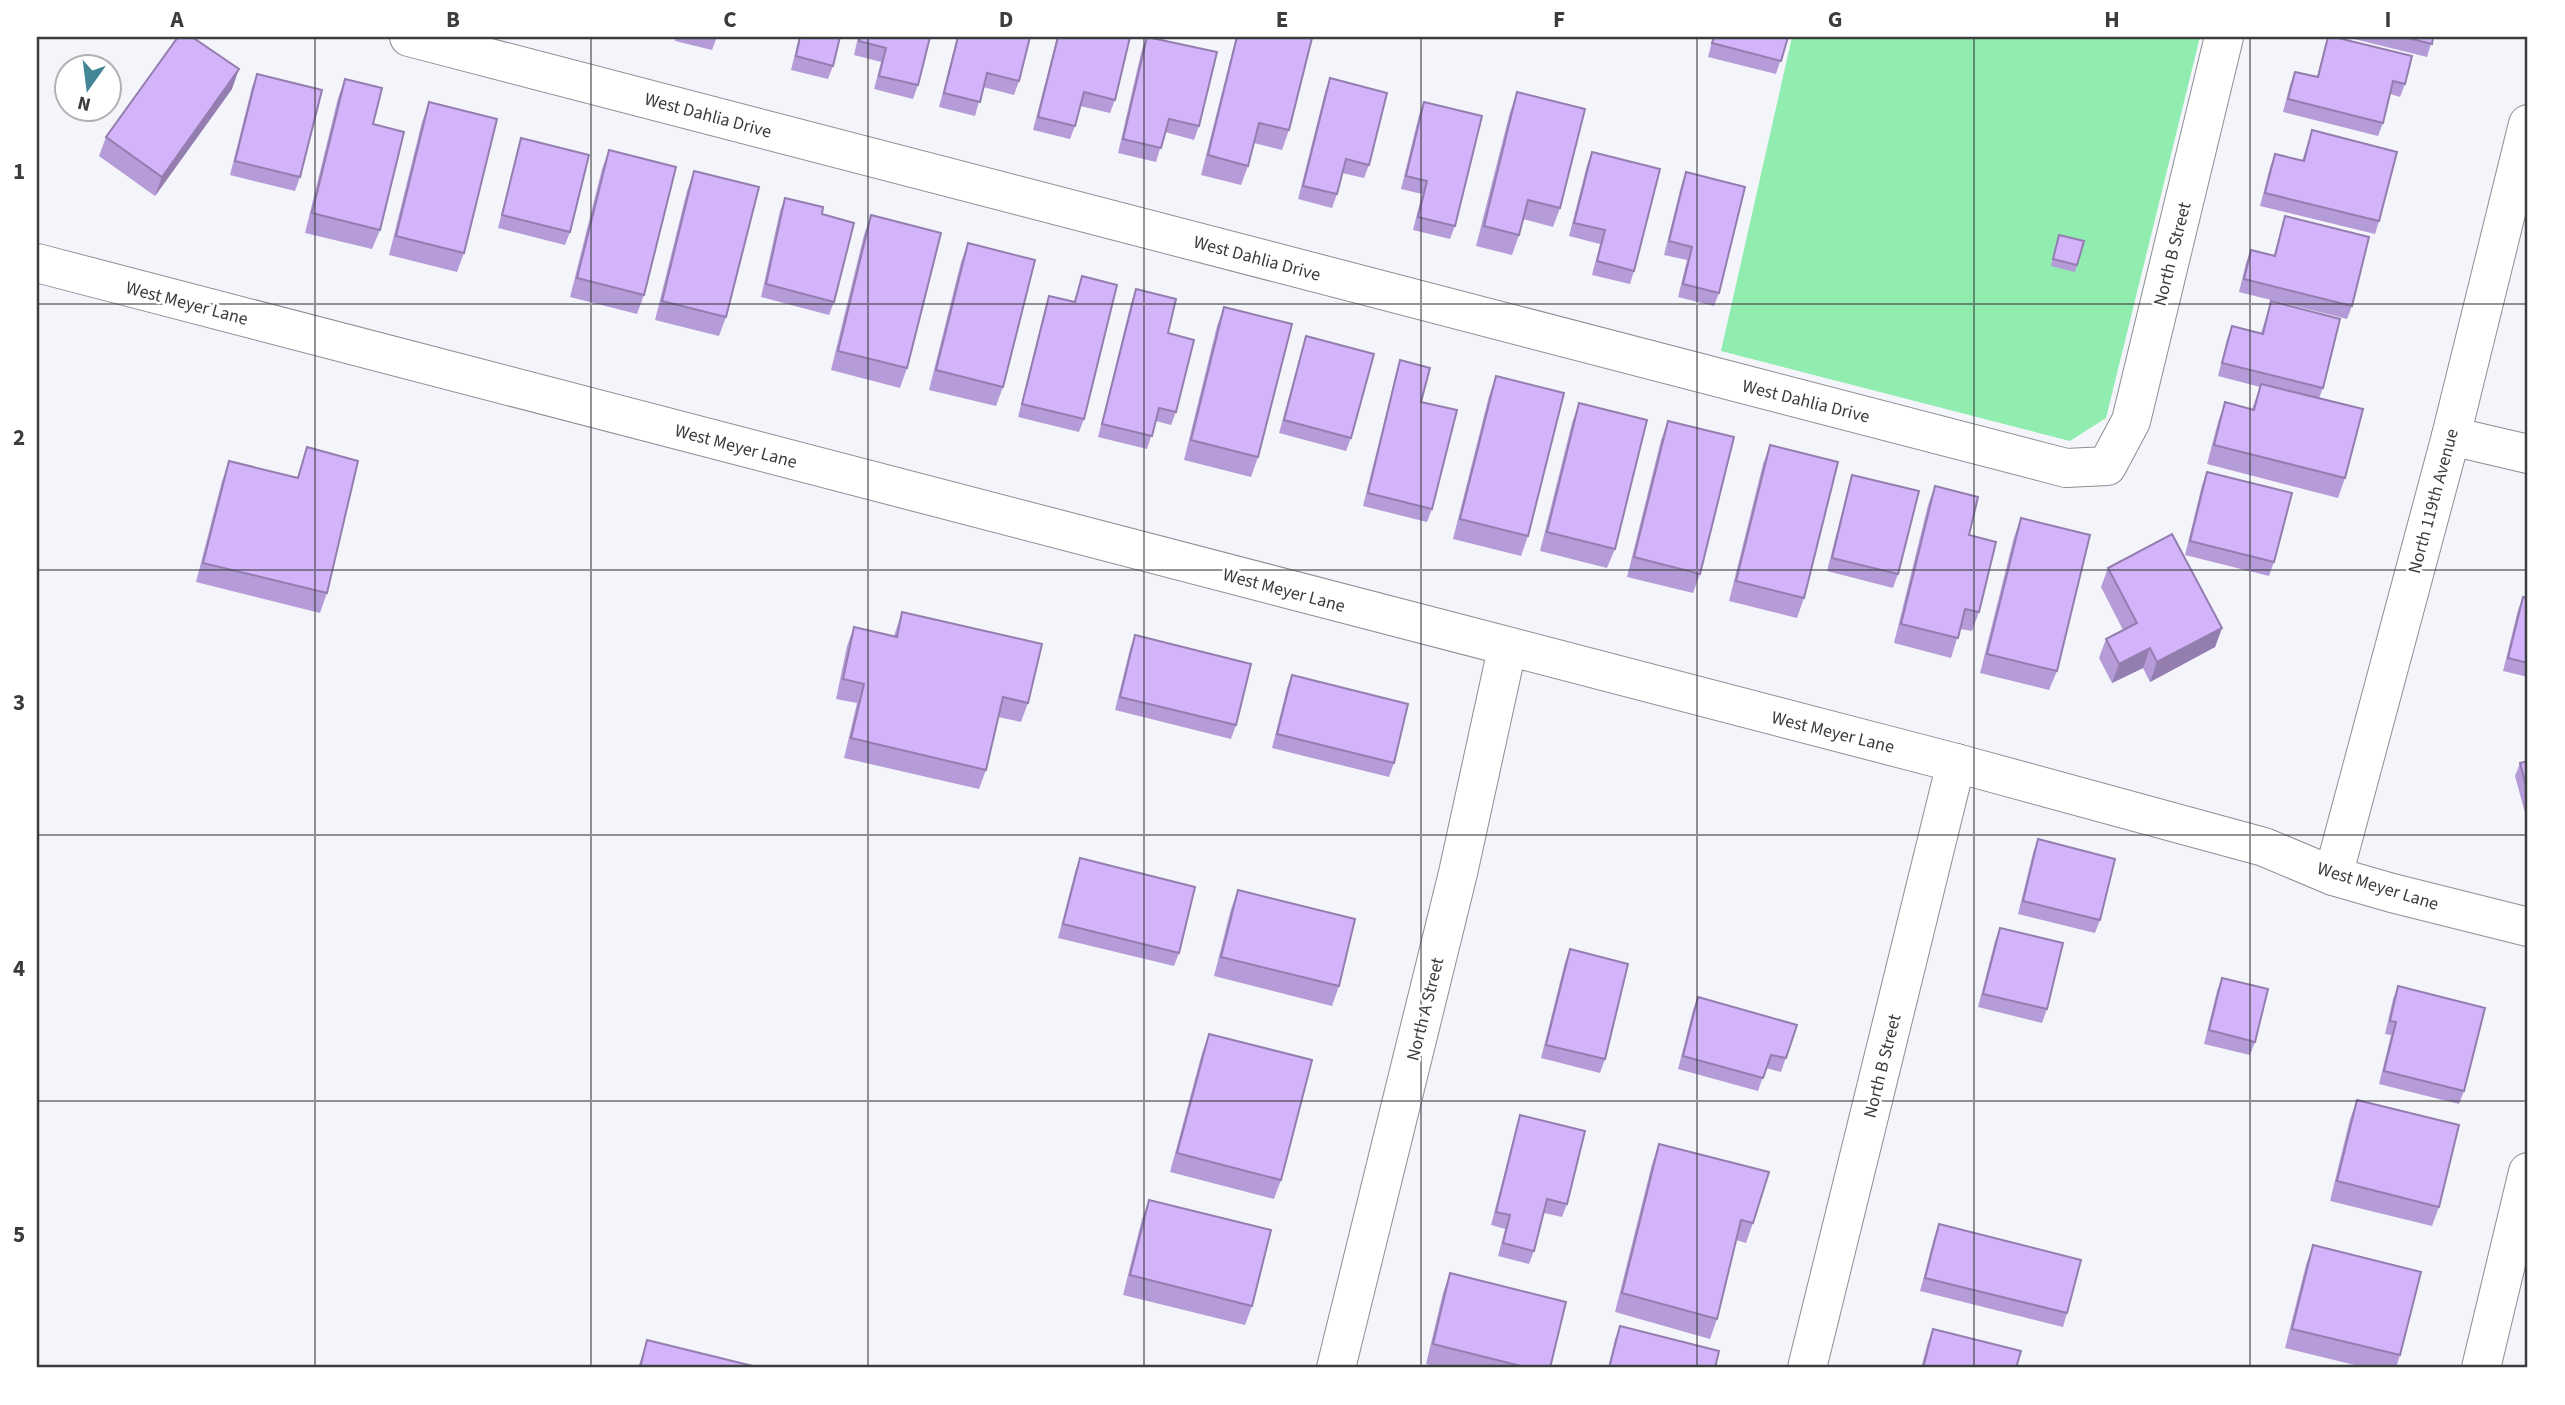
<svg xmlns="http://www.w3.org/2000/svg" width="2565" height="1405" viewBox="0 0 2565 1405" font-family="'Source Sans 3',sans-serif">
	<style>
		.green { fill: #91ecb0 }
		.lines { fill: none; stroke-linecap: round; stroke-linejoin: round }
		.minor-casing { stroke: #8d8e93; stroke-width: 40 }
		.minor { stroke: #fff; stroke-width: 38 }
		.wall { fill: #b59bd7 }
		.shaded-wall { fill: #947eaf }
		.building { fill: #d3b4fa; stroke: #947eaf; stroke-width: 2 }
		.grid { fill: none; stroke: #3b3c3e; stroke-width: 2; stroke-opacity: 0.55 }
		.labels { text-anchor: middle; stroke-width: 5; stroke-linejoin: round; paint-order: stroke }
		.street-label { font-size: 18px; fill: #3b3c3e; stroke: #fff }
		.neatline { fill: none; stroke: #3b3c3e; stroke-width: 2.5 }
		.grid-label { font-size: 23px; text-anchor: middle; font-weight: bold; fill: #3b3c3e }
	</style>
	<rect width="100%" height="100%" fill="#f4f5fb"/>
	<polygon class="green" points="1792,37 2200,37 2106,418 2070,441 1721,351"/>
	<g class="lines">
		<defs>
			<g id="minor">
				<polyline points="409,37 2066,468 2107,466 2131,421 2224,37"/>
				<polyline points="37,263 1956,763 2264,847 2333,876 2392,893 2528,927"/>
				<polyline points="2451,436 2528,454"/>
				<polyline points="2333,876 2451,436 2528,124"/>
				<polyline points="1336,1368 1458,873 1507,649"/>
				<polyline points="1807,1368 1956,763"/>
				<polyline points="2481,1368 2528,1172"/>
			</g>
		</defs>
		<use href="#minor" class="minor-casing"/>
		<use href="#minor" class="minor"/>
	</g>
	<g class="wall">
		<polygon points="676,37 717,37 712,50 675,41"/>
		<polygon points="799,37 840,37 833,66 828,79 791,70"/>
		<polygon points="858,37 930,37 918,85 913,99 874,89 881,62 854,55"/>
		<polygon points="957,37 1030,37 1019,81 1014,95 983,87 975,116 939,107"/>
		<polygon points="1057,37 1130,37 1115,100 1110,113 1080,106 1075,126 1070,139 1033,130"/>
		<polygon points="1147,37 1199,126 1194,140 1165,132 1156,162 1118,153 1142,49"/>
		<polygon points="1236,37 1306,37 1289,130 1282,150 1254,143 1248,166 1241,185 1201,175"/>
		<polygon points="1713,37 1788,37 1776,74 1708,57"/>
		<polygon points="2328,37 2405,84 2400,97 2390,94 2383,123 2378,136 2283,112 2290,85 2295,72 2317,77 2324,49"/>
		<polygon points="2346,37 2433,37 2427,57"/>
		<polygon points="257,74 300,177 295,191 230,175 252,87"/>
		<polygon points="1330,78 1369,165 1364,178 1342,173 1337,194 1332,208 1298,199 1325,92"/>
		<polygon points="345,79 373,124 380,230 372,249 305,233 338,98"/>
		<polygon points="232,89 155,196 99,156 106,137"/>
		<polygon points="1517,92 1560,208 1553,227 1523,219 1519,235 1512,255 1476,246 1510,112"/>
		<polygon points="429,102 464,253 457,272 389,255 422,122"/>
		<polygon points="1424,102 1455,226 1450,239 1413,230 1422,194 1401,189 1419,115"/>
		<polygon points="2312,130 2379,221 2375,234 2260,206 2270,167 2275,154 2302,161"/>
		<polygon points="521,138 570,232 565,245 498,228 517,152"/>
		<polygon points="609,150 644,295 637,314 570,297 602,169"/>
		<polygon points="1592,152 1634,271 1630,284 1592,275 1600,244 1569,236 1587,165"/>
		<polygon points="694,171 726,317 719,336 655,320 687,191"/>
		<polygon points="1686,172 1719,293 1714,306 1678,297 1687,260 1664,255 1681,186"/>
		<polygon points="785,198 822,214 834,302 829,315 761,297 780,211"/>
		<polygon points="871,215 907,368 900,388 831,370 864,235"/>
		<polygon points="2285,216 2352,306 2347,319 2239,292 2246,263 2251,250 2274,255 2281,229"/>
		<polygon points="2059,235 2077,265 2075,272 2051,266"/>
		<polygon points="968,243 1003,387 996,406 929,390 961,262"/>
		<polygon points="1082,276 1084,419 1079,432 1018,417 1045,309 1049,296 1074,302"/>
		<polygon points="1136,289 1168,333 1176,412 1171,425 1156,421 1147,449 1098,437 1131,303"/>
		<polygon points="2271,301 2323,388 2319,398 2345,478 2338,498 2207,464 2218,422 2225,402 2252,409 2260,387 2218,376 2227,339 2232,326 2261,333"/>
		<polygon points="1224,307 1258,457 1251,477 1184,460 1217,326"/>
		<polygon points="1306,336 1351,438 1346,451 1279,433 1302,349"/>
		<polygon points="1400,360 1421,402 1432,509 1427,522 1363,506 1396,374"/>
		<polygon points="1496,376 1528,536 1521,556 1453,539 1489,396"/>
		<polygon points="1579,403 1615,549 1607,568 1540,551 1572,423"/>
		<polygon points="1668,421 1700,574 1693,593 1627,577 1661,440"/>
		<polygon points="1770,445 1804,598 1797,618 1729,601 1763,464"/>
		<polygon points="307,447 327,593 320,613 196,582 222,481 229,461 297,478"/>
		<polygon points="2207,472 2274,562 2269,576 2185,555 2202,485"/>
		<polygon points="1852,475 1898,574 1893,588 1827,571 1848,488"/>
		<polygon points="1935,486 1969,535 1979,612 1972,631 1960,629 1951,658 1894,643 1928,505"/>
		<polygon points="2021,518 2057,671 2049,690 1980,673 2014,537"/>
		<polygon points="2108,568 2222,628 2215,647 2150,682 2143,668 2112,683 2099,658 2106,639 2123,630 2101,587"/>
		<polygon points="2523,597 2528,598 2528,677 2503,671 2518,610"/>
		<polygon points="902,612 1028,703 1021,722 998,717 986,770 979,789 844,758 857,703 836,699 847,646 854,627 894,636"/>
		<polygon points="1135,635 1236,725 1231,739 1115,710 1130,649"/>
		<polygon points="1292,675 1394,763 1389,777 1272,748 1287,688"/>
		<polygon points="2528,761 2528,824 2515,776 2520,763"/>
		<polygon points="2038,839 2100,920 2095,933 2018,914 2033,853"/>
		<polygon points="1080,858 1179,953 1174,966 1058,938 1075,872"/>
		<polygon points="1238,890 1339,986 1332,1006 1214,976 1231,909"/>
		<polygon points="2000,928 2047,1009 2042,1023 1978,1007 1995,941"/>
		<polygon points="1570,949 1605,1059 1600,1073 1541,1058 1565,962"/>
		<polygon points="2222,978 2255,1042 2250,1055 2204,1044 2217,991"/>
		<polygon points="2398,986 2464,1091 2459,1104 2379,1084 2391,1035 2385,1034 2393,999"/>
		<polygon points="1698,997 1797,1025 1781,1072 1766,1068 1758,1091 1678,1069 1693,1010"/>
		<polygon points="1209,1034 1281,1180 1274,1199 1170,1172 1202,1053"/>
		<polygon points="2357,1100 2439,1207 2432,1226 2330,1201 2350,1119"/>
		<polygon points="1520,1115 1567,1204 1562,1217 1544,1213 1534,1251 1529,1264 1498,1256 1505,1229 1491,1225 1516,1128"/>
		<polygon points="1659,1144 1753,1223 1746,1243 1736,1240 1717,1319 1710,1339 1615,1312 1652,1164"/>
		<polygon points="1149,1200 1252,1306 1245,1325 1123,1295 1142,1219"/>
		<polygon points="1939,1224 2067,1313 2063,1327 1920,1291 1934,1238"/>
		<polygon points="2313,1245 2400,1355 2396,1368 2367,1368 2285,1348 2306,1265"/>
		<polygon points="1450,1273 1550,1368 1444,1368 1426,1364 1443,1293"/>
		<polygon points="1620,1326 1715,1368 1608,1368 1615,1339"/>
		<polygon points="1933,1329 2016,1368 1921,1368 1928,1342"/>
		<polygon points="647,1340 761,1368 638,1368"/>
	</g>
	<g class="shaded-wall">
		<polygon points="239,69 232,89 155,196 162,177"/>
		<polygon points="2222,628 2215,647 2150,682 2157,662"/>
		<polygon points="2150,648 2143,668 2112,683 2119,664"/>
	</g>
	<g class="building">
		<polygon points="178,37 192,37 239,69 162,177 106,137"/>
		<polygon points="800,37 840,37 833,66 796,56"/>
		<polygon points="860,37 930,37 918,85 879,76 886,48 859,41"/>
		<polygon points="958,37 1030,37 1019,81 987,73 980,102 944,93"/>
		<polygon points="1058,37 1130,37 1115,100 1084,92 1075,126 1038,117"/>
		<polygon points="1147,37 1217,52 1199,126 1169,119 1161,148 1123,139"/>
		<polygon points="1237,37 1306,37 1312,38 1289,130 1259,123 1248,166 1208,155"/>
		<polygon points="1714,37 1788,37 1781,61 1712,43"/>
		<polygon points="2328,37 2334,37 2412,56 2405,84 2393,81 2383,123 2288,99 2295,72 2318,77"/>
		<polygon points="2404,37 2433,37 2432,44"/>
		<polygon points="257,74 322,90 300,177 235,161"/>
		<polygon points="1330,78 1387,93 1369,165 1346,159 1337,194 1303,186"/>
		<polygon points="345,79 382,88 373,124 404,132 380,230 312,213"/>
		<polygon points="1517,92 1585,109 1560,208 1528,200 1519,235 1484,226"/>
		<polygon points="429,102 497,119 464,253 396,236"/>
		<polygon points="1424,102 1482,116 1455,226 1418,217 1427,181 1406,176"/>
		<polygon points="2312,130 2397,152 2379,221 2265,193 2275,154 2304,161"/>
		<polygon points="521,138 589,155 570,232 502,215"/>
		<polygon points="609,150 676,167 644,295 577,278"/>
		<polygon points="1592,152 1660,169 1634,271 1597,261 1605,230 1574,223"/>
		<polygon points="694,171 759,187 726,317 662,301"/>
		<polygon points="1686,172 1745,187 1719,293 1683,284 1692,247 1669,241"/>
		<polygon points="785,198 823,207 822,214 854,223 834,302 766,284"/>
		<polygon points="871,215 941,233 907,368 838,351"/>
		<polygon points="2285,216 2369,237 2352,306 2244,279 2251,250 2275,256"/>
		<polygon points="2059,235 2084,241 2077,265 2053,259"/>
		<polygon points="968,243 1035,260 1003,387 936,370"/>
		<polygon points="1082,276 1117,285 1084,419 1022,404 1049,296 1075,302"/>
		<polygon points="1136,289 1176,299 1168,333 1194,340 1176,412 1159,408 1152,436 1102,424"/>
		<polygon points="2271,301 2340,319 2323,388 2222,363 2232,326 2263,334"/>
		<polygon points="1224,307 1292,324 1258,457 1191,440"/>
		<polygon points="1306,336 1374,354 1351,438 1284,420"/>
		<polygon points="1400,360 1430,368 1421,402 1457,410 1432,509 1368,493"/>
		<polygon points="1496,376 1564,393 1528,536 1460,519"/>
		<polygon points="2261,384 2363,409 2345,478 2214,445 2225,402 2254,410"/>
		<polygon points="1579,403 1647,420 1615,549 1547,532"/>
		<polygon points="1668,421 1734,437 1700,574 1634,557"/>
		<polygon points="1770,445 1838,462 1804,598 1736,581"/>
		<polygon points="307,447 358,461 327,593 203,563 229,461 298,478"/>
		<polygon points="2207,472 2292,493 2274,562 2190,541"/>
		<polygon points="1852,475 1919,491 1898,574 1832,558"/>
		<polygon points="1935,486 1978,497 1969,535 1996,542 1979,612 1965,609 1958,638 1901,624"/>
		<polygon points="2021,518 2090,535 2057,671 1987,654"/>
		<polygon points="2172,534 2222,628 2157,662 2150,648 2119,664 2106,639 2137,623 2108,568"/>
		<polygon points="2523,597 2528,598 2528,663 2508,658"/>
		<polygon points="902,612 1042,644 1028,703 1003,697 986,770 851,738 864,684 843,679 854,627 897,637"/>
		<polygon points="1135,635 1251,664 1236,725 1120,697"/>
		<polygon points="1292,675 1408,704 1394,763 1277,734"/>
		<polygon points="2528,761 2528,793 2520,763"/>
		<polygon points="2038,839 2115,859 2100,920 2023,901"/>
		<polygon points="1080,858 1195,887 1179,953 1063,924"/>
		<polygon points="1238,890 1355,919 1339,986 1221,957"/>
		<polygon points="2000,928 2063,943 2047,1009 1983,994"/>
		<polygon points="1570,949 1628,964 1605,1059 1546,1045"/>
		<polygon points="2222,978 2268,989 2255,1042 2209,1030"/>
		<polygon points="2398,986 2485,1008 2464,1091 2384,1071 2396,1022 2390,1021"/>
		<polygon points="1698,997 1797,1025 1786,1058 1771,1055 1763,1078 1683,1056"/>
		<polygon points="1209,1034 1312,1060 1281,1180 1177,1153"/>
		<polygon points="2357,1100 2459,1125 2439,1207 2337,1181"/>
		<polygon points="1520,1115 1585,1131 1567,1204 1547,1199 1534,1251 1503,1243 1510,1215 1496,1212"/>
		<polygon points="1659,1144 1769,1172 1753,1223 1741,1220 1717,1319 1622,1293"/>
		<polygon points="1149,1200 1271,1230 1252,1306 1130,1275"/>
		<polygon points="1939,1224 2081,1260 2067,1313 1925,1278"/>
		<polygon points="2313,1245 2421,1272 2400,1355 2292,1329"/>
		<polygon points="1450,1273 1566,1302 1550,1368 1529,1368 1433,1344"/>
		<polygon points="1620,1326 1719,1351 1715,1368 1609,1368"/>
		<polygon points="1933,1329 2021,1351 2016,1368 1923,1368"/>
		<polygon points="647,1340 761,1368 640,1368"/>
	</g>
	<path class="grid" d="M315 37V1368M591 37V1368M868 37V1368M1144 37V1368M1421 37V1368M1697 37V1368M1974 37V1368M2250 37V1368M37 304H2528M37 570H2528M37 835H2528M37 1101H2528"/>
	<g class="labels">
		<g class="street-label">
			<text transform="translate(708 115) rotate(15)" y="6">West Dahlia Drive</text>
			<text transform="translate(2172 254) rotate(-76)" y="6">North B Street</text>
			<text transform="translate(1257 258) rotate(15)" y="6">West Dahlia Drive</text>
			<text transform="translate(187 303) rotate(15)" y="6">West Meyer Lane</text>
			<text transform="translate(1806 401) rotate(14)" y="6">West Dahlia Drive</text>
			<text transform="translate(736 446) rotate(15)" y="6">West Meyer Lane</text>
			<text transform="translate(2433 501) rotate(-75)" y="6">North 119th Avenue</text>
			<text transform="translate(1284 590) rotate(15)" y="6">West Meyer Lane</text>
			<text transform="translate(1833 732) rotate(14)" y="6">West Meyer Lane</text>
			<text transform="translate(2378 886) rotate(17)" y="6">West Meyer Lane</text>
			<text transform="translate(1425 1009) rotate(-76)" y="6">North A Street</text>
			<text transform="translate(1882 1066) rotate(-76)" y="6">North B Street</text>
		</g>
	</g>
	<rect width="2565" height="1405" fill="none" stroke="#ffffff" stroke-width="77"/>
	<g transform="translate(88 88) rotate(194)"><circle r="33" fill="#ffffff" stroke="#b1b1b2" stroke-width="2"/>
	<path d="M0-5L12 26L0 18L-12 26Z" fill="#438796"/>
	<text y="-10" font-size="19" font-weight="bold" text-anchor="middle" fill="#3b3c3e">N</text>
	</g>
	<rect x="38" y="38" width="2488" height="1328" class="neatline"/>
	<g class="grid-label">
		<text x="177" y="27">A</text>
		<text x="453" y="27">B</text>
		<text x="730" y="27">C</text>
		<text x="1006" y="27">D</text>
		<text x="1282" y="27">E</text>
		<text x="1559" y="27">F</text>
		<text x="1835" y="27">G</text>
		<text x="2112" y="27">H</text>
		<text x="2388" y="27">I</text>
		<text x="19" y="179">1</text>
		<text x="19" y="445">2</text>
		<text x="19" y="710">3</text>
		<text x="19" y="976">4</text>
		<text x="19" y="1242">5</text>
	</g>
</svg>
